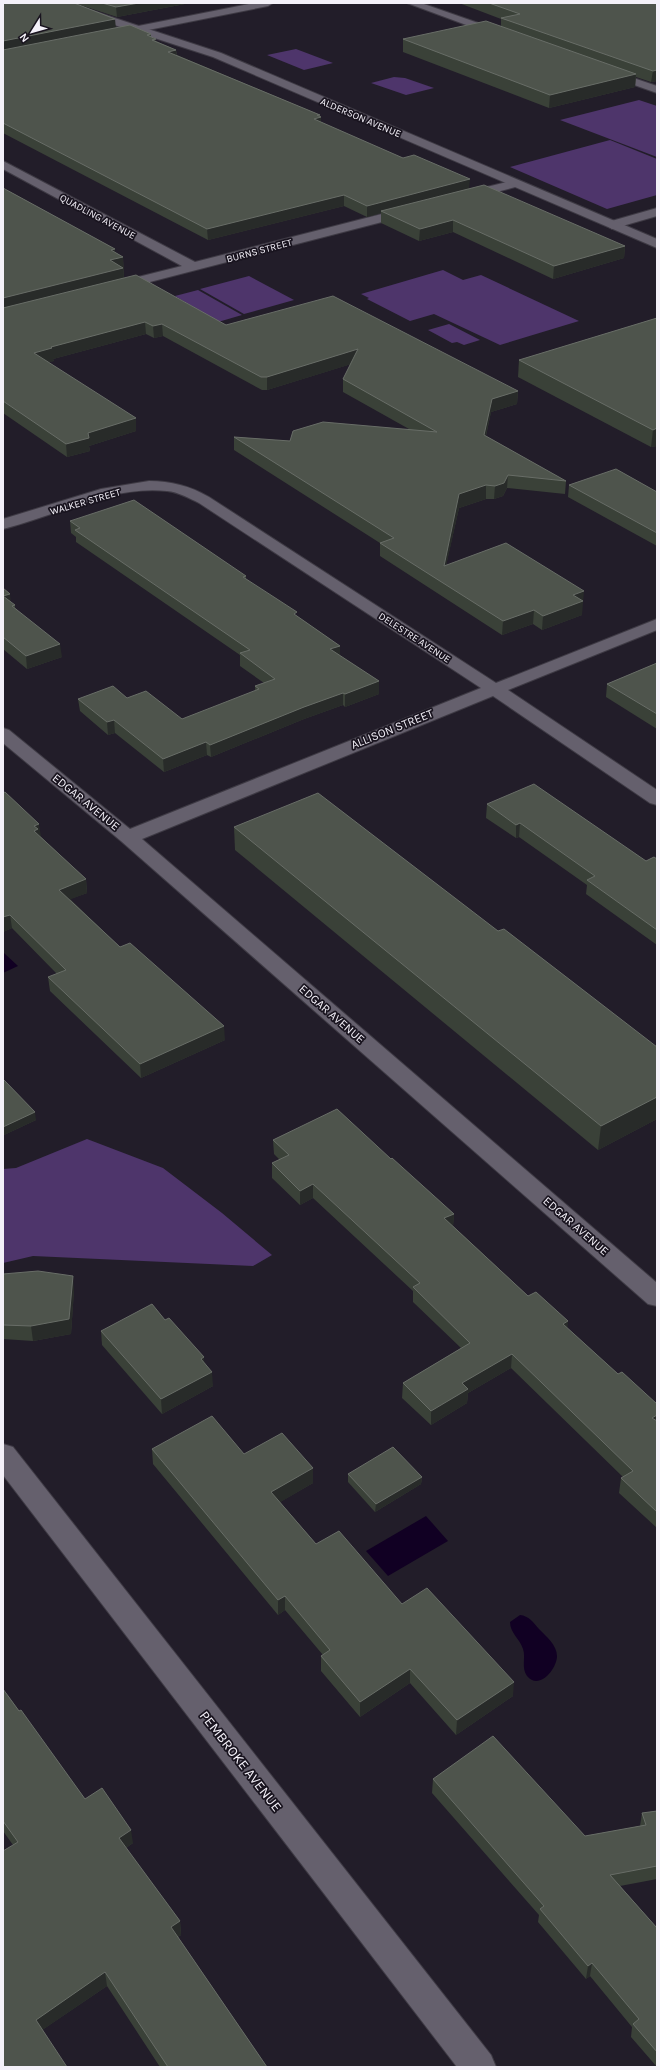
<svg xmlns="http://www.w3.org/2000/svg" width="660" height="2070" viewBox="0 0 660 2070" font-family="Karla,sans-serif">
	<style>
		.green { fill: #4e356b }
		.water { fill: #110023 }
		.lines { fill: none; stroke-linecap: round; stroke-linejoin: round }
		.minor-casing { stroke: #3e3a44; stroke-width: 2 }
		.tertiary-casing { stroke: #3e3a44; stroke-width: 2 }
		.secondary-casing { stroke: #3e3a44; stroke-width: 2 }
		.minor { fill: #65606d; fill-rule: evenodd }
		.tertiary { fill: #65606d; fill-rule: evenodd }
		.secondary { fill: #65606d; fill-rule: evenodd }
		.wall { fill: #3a4138 }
		.shaded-wall { fill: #282b29 }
		.building { fill: #4e544c; stroke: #686d67 }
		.labels { text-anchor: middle; stroke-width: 3.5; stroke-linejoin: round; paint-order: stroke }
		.far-street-label { font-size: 10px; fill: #f4f1f9; stroke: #19141f }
		.street-label { font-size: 12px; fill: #f4f1f9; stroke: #19141f }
		.near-street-label { font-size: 14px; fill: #f4f1f9; stroke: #19141f }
	</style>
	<rect width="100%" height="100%" fill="#221d29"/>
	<g class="green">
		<polygon points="296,49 333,63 304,70 267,55"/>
		<polygon points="394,77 405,78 434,88 406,95 371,83"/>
		<polygon points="639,100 657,106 657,157 560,120"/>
		<polygon points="610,140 657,159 657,195 607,209 510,167"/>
		<polygon points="443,270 463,280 481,275 579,321 500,345 434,314 410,321 367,299 369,298 361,294"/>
		<polygon points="249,276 294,300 244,314 200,289"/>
		<polygon points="198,290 242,315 218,322 175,296"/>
		<polygon points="449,324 480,340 464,345 457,342 452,343 428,330"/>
		<polygon points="87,1139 163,1168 222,1213 272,1255 253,1266 33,1256 3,1263 3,1169 16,1168"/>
	</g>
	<g class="water">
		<polygon points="3,953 4,953 18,966 3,973"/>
		<polygon points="426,1516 448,1541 388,1576 366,1551"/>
		<path d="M520 1615C529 1616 533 1622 539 1629 546 1636 557 1645 557 1656 557 1669 539 1691 527 1676 521 1668 526 1657 523 1649 520 1639 510 1633 510 1622Z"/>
	</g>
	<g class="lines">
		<defs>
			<g id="minor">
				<polygon points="407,3 421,3 504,32 505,34 500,37 496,36"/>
				<polygon points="607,69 657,86 657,93 603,74 602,72"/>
				<polygon points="3,161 195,262 409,207 415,211 413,214 115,291 109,287 110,284 182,266 3,169"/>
				<polygon points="515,180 521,184 519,186 466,200 460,196 462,193"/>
				<polygon points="657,208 657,216 612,229 606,225 608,222"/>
				<path d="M149 481C171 481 190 486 209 497L496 683 657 619V630L508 690 657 790V805L650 803 493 696 142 839 657 1283V1306L648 1304 121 841 3 743V728L9 730 130 829 481 688 199 503C189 498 178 492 167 491 111 485 56 516 3 529V519L101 489Z"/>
				<polygon points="3,1444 13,1447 491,2055 496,2067 457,2067 3,1475"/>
			</g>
			<polygon id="tertiary" points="55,3 69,3 221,53 657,239 657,248 213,57 96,19"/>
			<polygon id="secondary" points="254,3 273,3 268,6 108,38 103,35 108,32"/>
		</defs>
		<use href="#minor" class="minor-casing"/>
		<use href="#tertiary" class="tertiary-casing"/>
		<use href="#secondary" class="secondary-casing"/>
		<use href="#minor" class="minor"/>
		<use href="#tertiary" class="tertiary"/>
		<use href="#secondary" class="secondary"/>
	</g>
	<g class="wall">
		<polygon points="3,3 190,3 117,17 77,4 116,28 151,34 151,37 156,41 176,50 177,55 320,115 321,122 469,189 625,246 624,258 553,279 453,232 419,241 381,223 381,213 367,217 344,206 208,240 3,133"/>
		<polygon points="459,3 657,3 657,81 651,82 636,77 635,87 549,108 403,52 403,39 501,26 501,19"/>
		<polygon points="3,188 115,249 115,252 123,257 124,278 226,325 518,391 517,404 491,412 486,436 566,481 565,494 507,488 503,496 494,499 486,499 459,508 446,565 583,605 582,605 582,615 542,630 533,624 502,635 380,556 380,543 234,450 234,437 290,441 409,429 343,392 343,379 351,364 267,390 262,390 163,336 154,338 146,334 53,359 54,361 48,362 136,431 89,446 90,451 67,457 3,413"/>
		<polygon points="657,318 657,446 651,447 518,377 519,360"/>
		<polygon points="569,485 657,492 657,546 568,497"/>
		<polygon points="70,521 246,576 246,579 297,616 340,646 340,656 379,681 379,694 345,707 343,705 304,719 211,757 207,755 164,772 115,733 108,735 80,711 78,699 127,698 182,719 255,691 255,686 264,683 240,666 240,655 76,542 76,537 71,533"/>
		<polygon points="3,588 10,594 10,602 15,605 15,608 62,657 27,669 3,649"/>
		<polygon points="657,663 657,729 606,697 607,684"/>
		<polygon points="487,804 646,861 657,859 657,945 586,894 587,885 519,837 516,838 486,818"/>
		<polygon points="234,827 657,1047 657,1119 598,1150 235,850"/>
		<polygon points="41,837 86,879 87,893 70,899 120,947 225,1040 141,1078 50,991 48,977 57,974 12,928 3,932"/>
		<polygon points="3,1080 36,1120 4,1135 3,1133"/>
		<polygon points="273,1140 391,1159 454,1214 453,1226 528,1296 568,1329 618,1374 657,1404 657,1528 619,1493 621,1478 623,1477 511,1368 468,1393 467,1403 431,1425 402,1398 403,1383 461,1348 413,1302 413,1291 313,1198 300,1205 272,1178 272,1163 280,1160 274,1154"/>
		<polygon points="3,1274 74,1290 71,1334 33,1341 3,1339"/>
		<polygon points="101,1331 205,1363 213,1386 162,1414 102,1345"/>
		<polygon points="152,1449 244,1454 313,1483 280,1502 316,1544 402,1604 513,1696 456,1735 410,1683 360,1717 321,1671 321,1656 323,1655 285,1610 278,1615 153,1464"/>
		<polygon points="348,1474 422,1477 421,1484 375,1512 348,1482"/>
		<polygon points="3,1689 85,1799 133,1843 126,1848 180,1921 181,1935 178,1937 267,2067 160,2067 107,1986 42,2030 3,2067 13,1845 3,1831"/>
		<polygon points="433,1779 585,1836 640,1826 642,1813 657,1811 657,1879 620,1886 657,1928 657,2067 631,2037 632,2027 590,1976 586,1979 538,1922 539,1915 432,1793"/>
	</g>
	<g class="shaded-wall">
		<polygon points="139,3 190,3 117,17 116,7"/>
		<polygon points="115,19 116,29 3,51 3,41"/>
		<polygon points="176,50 177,60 168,52"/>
		<polygon points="657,70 657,81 651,82 653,71"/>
		<polygon points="636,74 635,87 549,108 550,95"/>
		<polygon points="317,115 320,115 320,118 321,117 321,128 314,119"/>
		<polygon points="470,179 469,190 381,211 381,213 367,217 367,206"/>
		<polygon points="344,195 344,206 208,240 207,229"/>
		<polygon points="453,220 453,232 419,241 420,229"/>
		<polygon points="625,246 624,258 553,279 554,266"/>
		<polygon points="115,249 116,259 123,257 124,279 3,310 3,298 110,260 111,250"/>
		<polygon points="145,322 146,334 53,359 54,361 35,366 34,353 51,347"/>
		<polygon points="162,324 163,336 154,338 153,326"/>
		<polygon points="358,349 358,362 267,390 267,377"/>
		<polygon points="518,391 517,404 491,412 483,448 484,435 492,399"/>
		<polygon points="136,418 136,431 89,446 90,451 67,457 66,444 88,433"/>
		<polygon points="657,428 657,446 651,447 653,430"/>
		<polygon points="508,475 507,488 503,496 494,499 495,486"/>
		<polygon points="486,485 486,499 459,508 443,580 444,566 459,494"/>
		<polygon points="584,591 582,615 542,630 543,616 573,595"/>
		<polygon points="10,594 11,606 3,596"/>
		<polygon points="534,610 533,624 502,635 503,621"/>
		<polygon points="60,644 62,657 27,669 26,656"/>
		<polygon points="340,646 340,658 330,649"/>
		<polygon points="379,681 379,694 345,707 345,694"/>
		<polygon points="343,693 343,705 304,719 211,757 210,745 304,707"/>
		<polygon points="114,720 115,733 108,735 107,722"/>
		<polygon points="206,742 207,755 164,772 163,759"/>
		<polygon points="520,823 519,837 516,838 516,825"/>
		<polygon points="39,824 41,837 36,844 34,826"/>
		<polygon points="86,879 87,893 61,903 59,890"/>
		<polygon points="10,915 12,928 3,932 3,917"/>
		<polygon points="224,1026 225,1040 141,1078 140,1064"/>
		<polygon points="657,1097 657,1119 598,1150 601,1126"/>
		<polygon points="35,1112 36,1120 4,1135 3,1127"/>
		<polygon points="313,1184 313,1198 300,1205 300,1191"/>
		<polygon points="454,1214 453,1228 444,1218"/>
		<polygon points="73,1276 74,1290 71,1334 33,1341 31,1326"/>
		<polygon points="568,1321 567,1336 563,1324"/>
		<polygon points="512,1354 511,1368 468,1393 467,1403 431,1425 431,1411 462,1383"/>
		<polygon points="204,1357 205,1371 201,1359"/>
		<polygon points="212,1372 213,1386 162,1414 161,1399"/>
		<polygon points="657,1415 657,1428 652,1418"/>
		<polygon points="313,1468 313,1483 272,1507 271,1492"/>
		<polygon points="422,1477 421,1484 375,1512 376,1504"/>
		<polygon points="285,1596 285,1610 278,1615 278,1600"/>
		<polygon points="410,1669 410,1683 360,1717 360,1702"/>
		<polygon points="514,1682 513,1696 456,1735 457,1720"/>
		<polygon points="131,1830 133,1843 120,1852 119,1838"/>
		<polygon points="180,1921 181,1935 172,1940 171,1927"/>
		<polygon points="592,1963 590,1976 586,1979 588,1966"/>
		<polygon points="105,1972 107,1986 38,2033 36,2020"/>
	</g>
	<g class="building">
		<polygon points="3,3 74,3 115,19 3,41"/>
		<polygon points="102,3 139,3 116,7"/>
		<polygon points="489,3 657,3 657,70 653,71 501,18 520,14"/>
		<polygon points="486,21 636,74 550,95 403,39"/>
		<polygon points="130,25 151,34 147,35 156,39 152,40 176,50 168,52 320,115 317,115 321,117 314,119 403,158 414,155 470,179 367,206 344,195 207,229 3,123 3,50"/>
		<polygon points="484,185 625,246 554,266 453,220 420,229 381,211"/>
		<polygon points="3,188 115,249 111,250 123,257 110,260 123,268 3,298"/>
		<polygon points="136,275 226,325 333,296 518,391 492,399 484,435 566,481 508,475 504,483 495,486 486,485 459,494 444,566 506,543 584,591 573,595 583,601 543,616 534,610 503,621 380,543 394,538 234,437 290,441 293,431 323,422 437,432 343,379 358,349 267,377 261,377 162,324 153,326 145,322 51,347 52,348 34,353 136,418 88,433 89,438 66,444 3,401 3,308"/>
		<polygon points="657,318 657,428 653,430 519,360"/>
		<polygon points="616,469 657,492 657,533 569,485"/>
		<polygon points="134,500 246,576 243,577 297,612 294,614 340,646 330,649 379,681 345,694 343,693 304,707 210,745 206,742 163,759 114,720 107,722 78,699 113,686 127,698 146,691 182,719 259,689 255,686 275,679 240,653 250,650 75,530 80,528 70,521"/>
		<polygon points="3,588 10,594 3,596"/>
		<polygon points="3,596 15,605 12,606 60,644 26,656 3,637"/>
		<polygon points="657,663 657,714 607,684"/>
		<polygon points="534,784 646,861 654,857 657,859 657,930 587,880 595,876 520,823 516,825 487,804"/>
		<polygon points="5,792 39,824 34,826 38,829 34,831 86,879 59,890 120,947 130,943 224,1026 140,1064 48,977 66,970 10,915 3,917 3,793"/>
		<polygon points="318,793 498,931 504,929 657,1047 657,1097 601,1126 234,827"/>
		<polygon points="3,1080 4,1080 35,1112 3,1127"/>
		<polygon points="337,1109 391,1159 392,1158 454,1214 444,1218 528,1296 536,1292 568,1321 563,1324 618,1374 622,1372 657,1404 657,1415 652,1418 657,1421 657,1512 621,1478 633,1471 512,1354 462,1383 468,1389 431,1411 403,1383 470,1343 413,1287 420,1283 313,1184 300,1191 272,1163 289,1155 273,1140"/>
		<polygon points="38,1271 73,1276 69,1319 31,1326 3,1325 3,1274"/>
		<polygon points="152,1304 165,1320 169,1318 204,1357 201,1359 212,1372 161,1399 101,1331"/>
		<polygon points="212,1416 244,1454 282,1433 313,1468 271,1492 316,1544 339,1531 402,1604 427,1588 514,1682 457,1720 410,1669 360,1702 321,1656 330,1650 285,1596 278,1600 152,1449"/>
		<polygon points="393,1447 422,1477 376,1504 348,1474"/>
		<polygon points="3,1689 19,1711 21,1710 85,1799 102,1788 131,1830 119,1838 180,1921 171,1927 267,2067 168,2067 105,1972 36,2020 67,2067 3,2067 3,1851 18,1842 3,1821"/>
		<polygon points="493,1736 585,1836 646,1825 642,1813 657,1811 657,1866 610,1875 657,1928 657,2052 633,2024 639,2019 592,1963 588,1966 540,1909 544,1906 433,1779"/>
	</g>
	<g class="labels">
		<g class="far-street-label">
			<text transform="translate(361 117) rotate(23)" y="4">ALDERSON AVENUE</text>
			<text transform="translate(98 216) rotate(28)" y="4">QUADLING AVENUE</text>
			<text transform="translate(259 250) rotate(-15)" y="4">BURNS STREET</text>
			<text transform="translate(85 501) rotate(-16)" y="4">WALKER STREET</text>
			<text transform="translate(415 637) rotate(33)" y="4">DELESTRE AVENUE</text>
		</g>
		<g class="street-label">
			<text transform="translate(392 729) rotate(-22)" y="4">ALLISON STREET</text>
			<text transform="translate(86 802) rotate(39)" y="4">EDGAR AVENUE</text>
			<text transform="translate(332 1014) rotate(41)" y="4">EDGAR AVENUE</text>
			<text transform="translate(576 1226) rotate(41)" y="4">EDGAR AVENUE</text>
		</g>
		<g class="near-street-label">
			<text transform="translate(241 1761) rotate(52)" y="5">PEMBROKE AVENUE</text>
		</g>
	</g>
	<rect width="660" height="2070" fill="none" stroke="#f4f1f9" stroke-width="8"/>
	<g transform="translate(32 32) rotate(233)" stroke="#19141f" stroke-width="3" paint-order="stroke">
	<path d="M0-3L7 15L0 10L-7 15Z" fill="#f4f1f9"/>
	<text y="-6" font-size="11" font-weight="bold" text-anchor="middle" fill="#f4f1f9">N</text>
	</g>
</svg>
